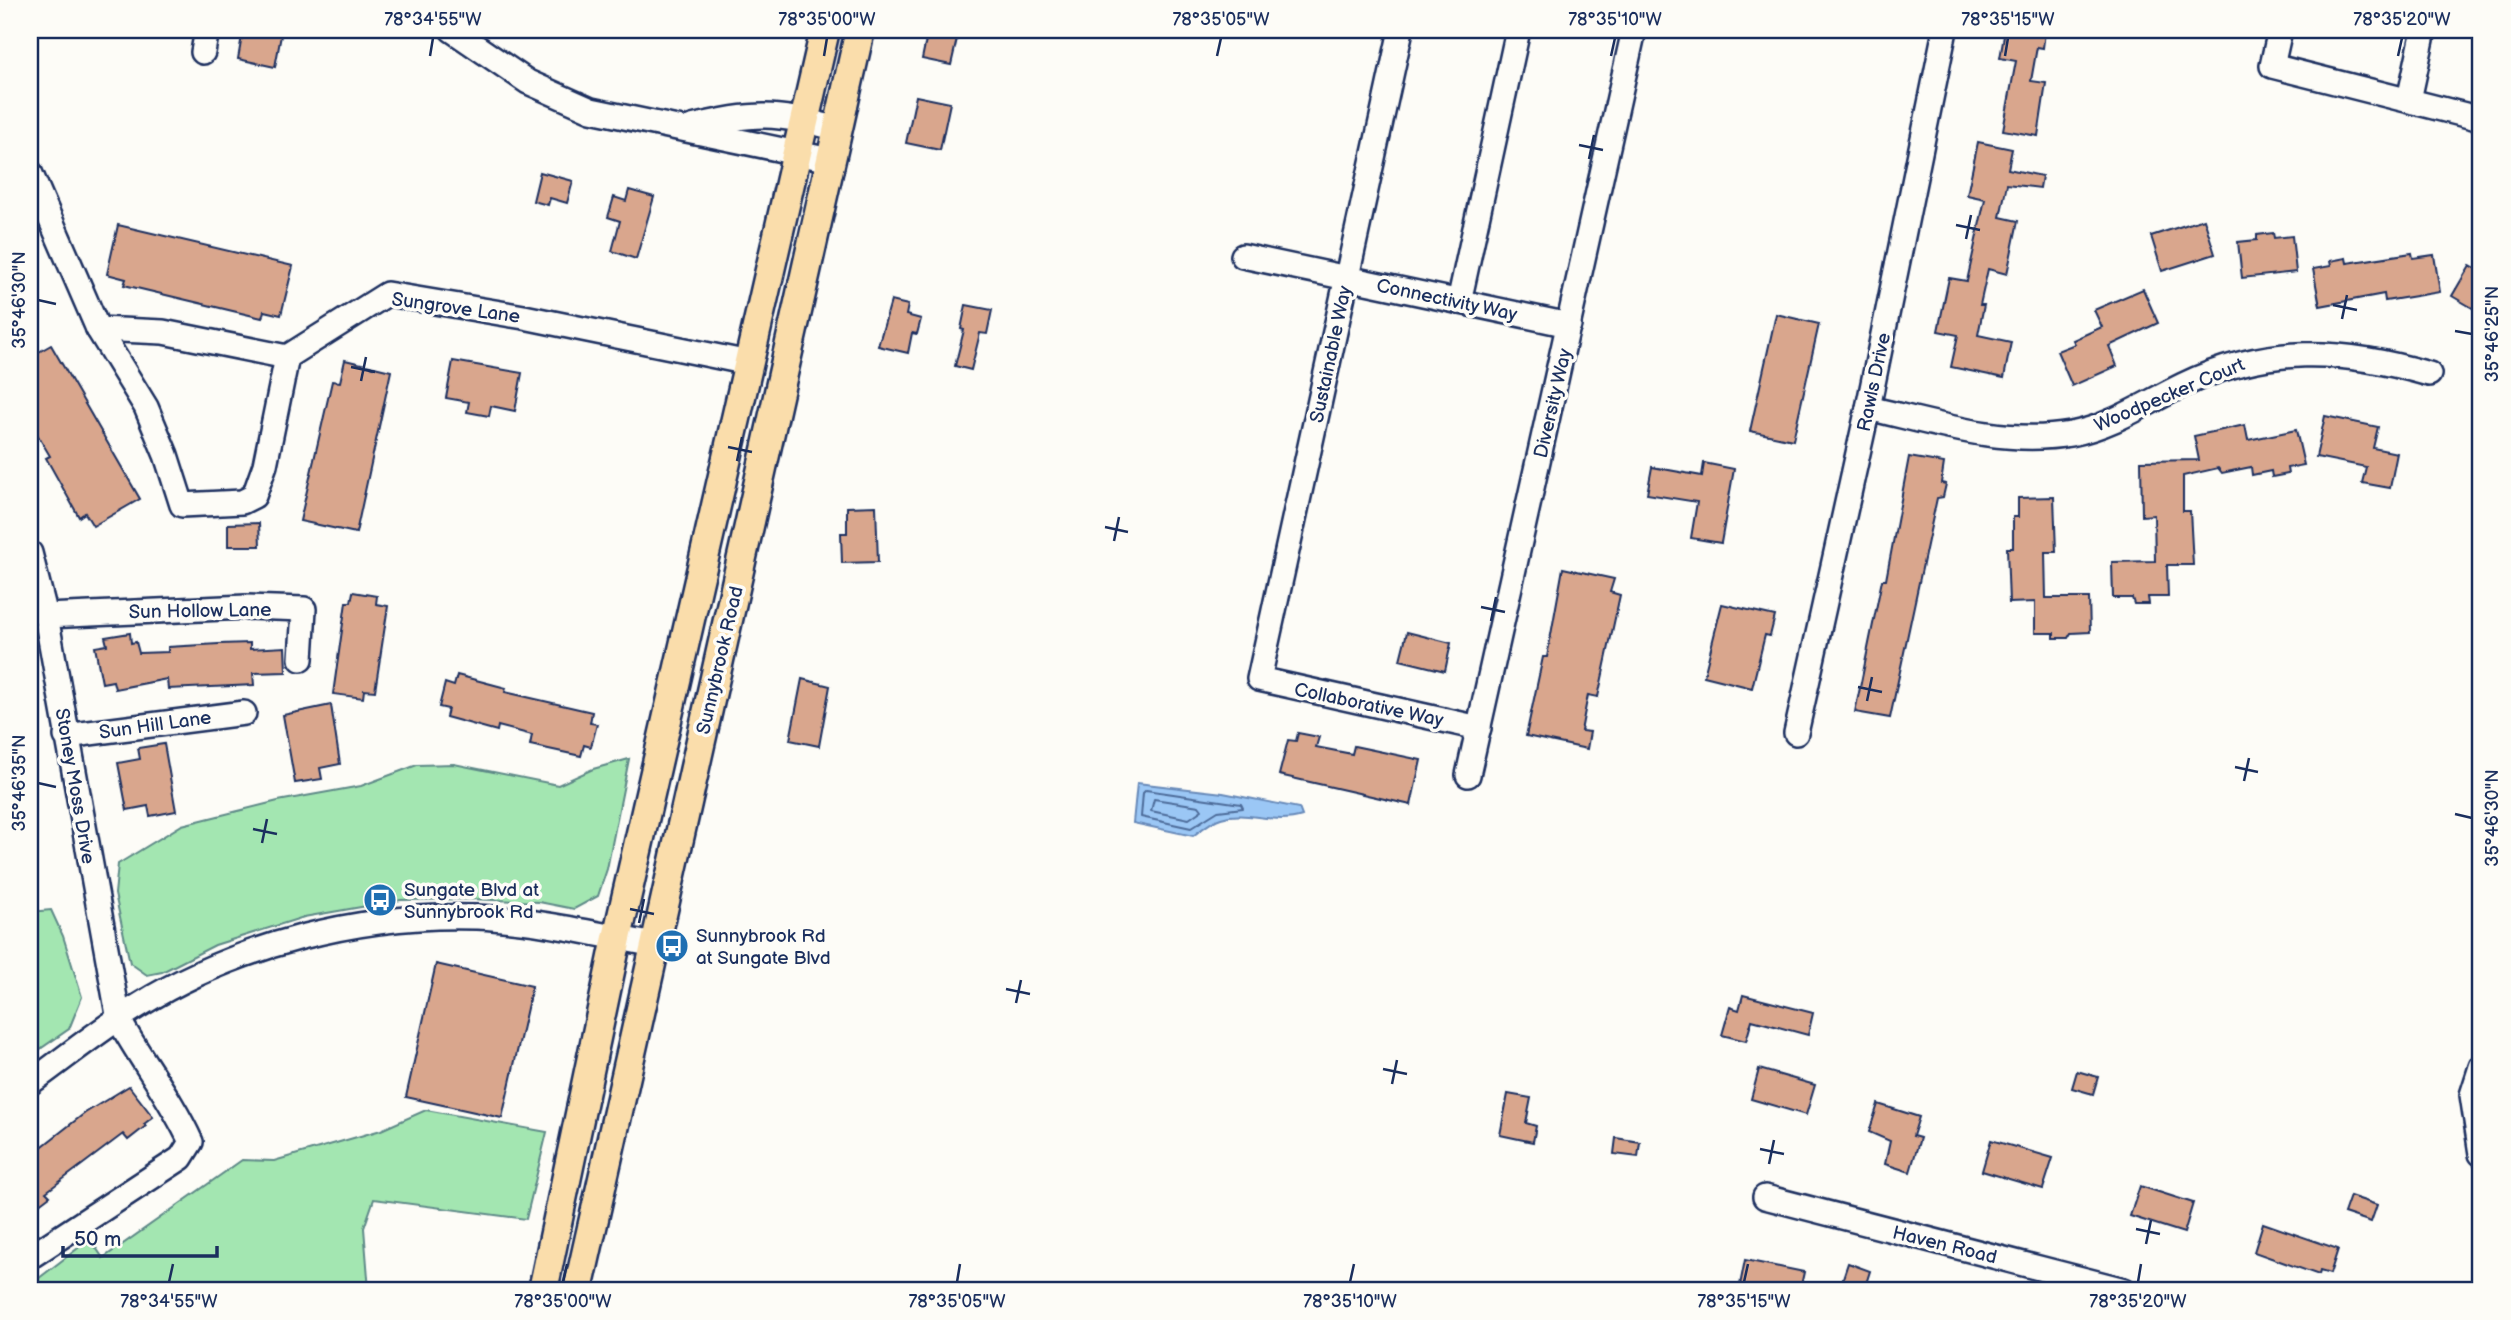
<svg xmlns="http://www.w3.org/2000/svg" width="2511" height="1320" viewBox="0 0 2511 1320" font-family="'Balsamiq Sans',sans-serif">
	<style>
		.green { fill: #a3e6b1; stroke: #5f8a88; stroke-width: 2 }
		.water { fill: #9bc7f5; stroke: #688ab9; stroke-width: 2 }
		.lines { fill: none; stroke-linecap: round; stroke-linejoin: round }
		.shore { stroke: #4e6c9a; stroke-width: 2 }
		.building { fill: #d9a68d; stroke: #1b2f5e; stroke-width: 2 }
		.minor-casing { stroke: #1b2f5e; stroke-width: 28 }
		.major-casing { stroke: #1b2f5e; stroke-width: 33 }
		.minor { stroke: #fdfcf7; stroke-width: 23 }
		.major { stroke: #faddab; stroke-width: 28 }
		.ticks { fill: none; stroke: #1b2f5e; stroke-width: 2.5 }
		.labels { text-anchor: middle; stroke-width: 7; stroke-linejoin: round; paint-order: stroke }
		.street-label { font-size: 19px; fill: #1b2f5e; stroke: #fdfcf7 }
		.poi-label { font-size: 19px; fill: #1b2f5e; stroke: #fdfcf7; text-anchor: start }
		.neatline { fill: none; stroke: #1b2f5e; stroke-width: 2.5 }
		.ticks-label { font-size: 18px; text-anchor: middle; fill: #1b2f5e }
	</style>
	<rect width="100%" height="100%" fill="#fdfcf7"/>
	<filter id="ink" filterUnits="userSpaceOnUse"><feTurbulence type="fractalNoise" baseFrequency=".0143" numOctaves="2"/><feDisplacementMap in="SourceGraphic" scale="14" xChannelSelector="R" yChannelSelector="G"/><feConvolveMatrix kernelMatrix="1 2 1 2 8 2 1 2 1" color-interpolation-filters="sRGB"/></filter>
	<g filter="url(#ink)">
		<g class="green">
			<polygon points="629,759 607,869 598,896 574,909 539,902 470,899 401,900 304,917 215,945 162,972 147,975 130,963 115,894 118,864 182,825 278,801 361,786 417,765 454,764 558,785 593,769"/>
			<polygon points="51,910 63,936 82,997 69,1029 30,1056 30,912"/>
			<polygon points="426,1110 547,1132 526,1219 374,1199 364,1228 369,1290 30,1290 30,1285 90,1239 103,1258 242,1160 274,1161 381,1130"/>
		</g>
		<path class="water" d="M1137 783 1223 793 1299 808 1302 816C1275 825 1246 810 1221 818 1211 821 1201 830 1193 836L1133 823Z"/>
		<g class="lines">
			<g class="shore">
				<polygon points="1146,790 1241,804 1243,808 1218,811 1191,828 1141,817 1143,793"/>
				<polygon points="1154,799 1199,806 1202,810 1189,819 1151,811"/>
			</g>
		</g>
		<g class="building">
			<polygon points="243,30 282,30 275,67 238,59"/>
			<polygon points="928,30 959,30 951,65 922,59"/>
			<polygon points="2005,30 2045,32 2043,48 2037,47 2031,81 2046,83 2038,136 2003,130 2016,61 2000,58"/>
			<polygon points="916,96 950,103 940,150 906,143"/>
			<polygon points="1978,142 2012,149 2008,169 2042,176 2040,188 2007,184 2000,217 2018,221 2007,274 1988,269 1980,305 1984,305 1978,335 2011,342 2004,378 1951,367 1958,335 1938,331 1949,278 1967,281 1985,199 1967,195"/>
			<polygon points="540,172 573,181 567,203 550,198 548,205 533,201"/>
			<polygon points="629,190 654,197 636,259 612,251 620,221 608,217 614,197 626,201"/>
			<polygon points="2204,219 2215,254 2162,271 2151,236"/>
			<polygon points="118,225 293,266 281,315 264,311 262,318 124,285 126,279 107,274"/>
			<polygon points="2273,233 2274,238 2292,236 2296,272 2242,278 2238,242 2257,240 2257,235"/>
			<polygon points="2412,253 2413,258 2434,255 2440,292 2385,301 2384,294 2320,306 2313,269 2331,266 2330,261 2346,258 2347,263"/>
			<polygon points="2470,265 2481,271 2481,313 2452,296"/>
			<polygon points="2143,289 2158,323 2109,346 2117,366 2072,386 2057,351 2075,344 2073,340 2102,327 2094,310"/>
			<polygon points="891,301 908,305 906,315 921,319 917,334 912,333 908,353 878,346"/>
			<polygon points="966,305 992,310 987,334 980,333 971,370 955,366 964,330 961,329"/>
			<polygon points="1776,314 1819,324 1793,440 1750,431"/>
			<polygon points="51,345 140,499 93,526 85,513 79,517 46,458 50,456 30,422 30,357"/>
			<polygon points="345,360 391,371 356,533 300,521 332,381 340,382"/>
			<polygon points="453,361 522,373 515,411 491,406 489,416 467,412 469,402 446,398"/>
			<polygon points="2325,416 2378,427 2373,448 2397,453 2390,488 2362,483 2366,467 2316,457"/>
			<polygon points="2245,425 2248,440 2296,430 2304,465 2287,468 2288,474 2272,477 2271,471 2252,475 2251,467 2222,473 2218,468 2183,476 2183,511 2190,511 2193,565 2167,565 2168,597 2148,597 2149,604 2134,604 2132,598 2113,598 2112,562 2155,561 2154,515 2142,516 2141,461 2199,460 2194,436"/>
			<polygon points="1909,457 1944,463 1941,483 1946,484 1943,497 1937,498 1890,718 1855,712 1882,580 1886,580"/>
			<polygon points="1704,463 1734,469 1721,543 1691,538 1697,502 1647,494 1652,467 1702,476"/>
			<polygon points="2054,497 2056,552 2045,552 2046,598 2089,598 2090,632 2071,633 2068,638 2054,638 2054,633 2035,633 2035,602 2009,603 2007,548 2013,548 2013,517 2018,517 2018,498"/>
			<polygon points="876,506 878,562 842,563 841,533 847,533 847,507"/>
			<polygon points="259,523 260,546 228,546 228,524"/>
			<polygon points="1563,568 1614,579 1610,592 1620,595 1598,697 1588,695 1581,731 1590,732 1587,749 1526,736 1543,657 1547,657"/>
			<polygon points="353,592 377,596 376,604 388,606 375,691 364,690 363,698 333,694 346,602 351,602"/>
			<polygon points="1722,604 1775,616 1770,636 1765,635 1752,688 1704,676"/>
			<polygon points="1407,632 1451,643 1445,671 1400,660"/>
			<polygon points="130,633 131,643 136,642 139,653 168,652 168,647 219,644 250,643 250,649 285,647 286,672 253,673 254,685 168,689 167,679 115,689 113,681 102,683 95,647 107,645 105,637"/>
			<polygon points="457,675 506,688 505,692 592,712 590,723 597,724 591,747 584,745 581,756 530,745 532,735 498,726 497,731 446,717 448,709 439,707 445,683 454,686"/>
			<polygon points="802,679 830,686 819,746 790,740"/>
			<polygon points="331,705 340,764 320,768 322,779 295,783 283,715"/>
			<polygon points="1298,733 1319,737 1316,747 1352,754 1354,746 1421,760 1411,805 1279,775 1288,740 1296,741"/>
			<polygon points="164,744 176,811 150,816 148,806 127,810 118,763 140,759 138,748"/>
			<polygon points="436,964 532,986 502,1118 406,1097"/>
			<polygon points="1743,995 1813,1013 1808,1035 1752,1020 1746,1041 1722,1035 1730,1007 1739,1010"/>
			<polygon points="1759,1069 1815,1085 1806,1115 1751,1099"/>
			<polygon points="2077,1071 2098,1077 2093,1094 2072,1088"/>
			<polygon points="129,1086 153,1117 144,1124 146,1126 128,1140 123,1134 46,1192 50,1196 30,1211 30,1156 85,1113"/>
			<polygon points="1508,1094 1531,1098 1526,1123 1536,1126 1533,1142 1500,1135"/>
			<polygon points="1878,1104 1919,1117 1913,1136 1920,1138 1910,1172 1885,1164 1890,1141 1869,1132"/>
			<polygon points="1616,1138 1640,1142 1638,1157 1614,1154"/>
			<polygon points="1991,1140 2053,1158 2043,1189 1982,1171"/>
			<polygon points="2140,1186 2193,1203 2184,1233 2130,1216"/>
			<polygon points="2350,1196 2377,1205 2371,1222 2344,1213"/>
			<polygon points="2263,1223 2338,1249 2330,1274 2320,1271 2319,1275 2254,1252"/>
			<polygon points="1745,1260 1804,1272 1800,1290 1739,1290"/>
			<polygon points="1848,1263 1870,1271 1864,1290 1839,1290"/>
		</g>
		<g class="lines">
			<defs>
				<g id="minor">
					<polyline points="452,30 528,82 591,110 830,160"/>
					<polyline points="1401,30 1259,679 1479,728"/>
					<polyline points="2280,30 2272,66 2481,119"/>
					<polyline points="203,52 207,30"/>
					<polyline points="2409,100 2424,30"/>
					<path d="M692 127C753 112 777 112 838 129"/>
					<polyline points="30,172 98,329 163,332 287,357 387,294 524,317 749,363"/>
					<polyline points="1243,256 1569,325"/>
					<polyline points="1459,302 1518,30"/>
					<polyline points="98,329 146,407 166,455 182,505 242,502 254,496 265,465 287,357"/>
					<path d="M1868 408C1934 423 2003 446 2071 434 2112 426 2146 403 2183 385 2267 345 2340 348 2429 374"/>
					<path d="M30 553 46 616 119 1020C142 1062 171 1098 191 1142L181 1158 30 1257"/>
					<polyline points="46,616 246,607 304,609 301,659"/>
					<polyline points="1796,733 1868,408 1945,30"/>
					<polyline points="66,736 244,713"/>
					<polyline points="1468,775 1634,30"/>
					<polyline points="2481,1067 2472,1095 2481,1154"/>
					<path d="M30 1083C65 1058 100 1029 138 1006 236 945 362 913 477 917 537 920 596 934 655 945"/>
					<polyline points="1765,1197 2124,1290"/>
				</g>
				<g id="major">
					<polyline points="543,1290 617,938 825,30"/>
					<polyline points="578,1290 860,30"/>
				</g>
			</defs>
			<use href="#minor" class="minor-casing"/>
			<use href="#major" class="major-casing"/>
			<use href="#minor" class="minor"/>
			<use href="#major" class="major"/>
		</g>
	</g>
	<path class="ticks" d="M430 56 433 38M824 56 827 38M1217 56 1221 38M1611 56 1615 38M2005 56 2008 38M2398 56 2402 38M1579 145 1603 150M1589 159 1594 135M1956 225 1980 230M1966 239 1971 215M38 300 56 304M2333 305 2357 310M2342 319 2347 295M2455 331 2472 334M351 367 375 372M361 381 366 357M728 447 752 452M737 461 742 437M1105 527 1128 532M1114 541 1119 517M1481 607 1505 612M1491 621 1496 597M1858 687 1882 692M1867 701 1872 677M2235 767 2258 772M2244 781 2249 758M38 783 56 787M2455 814 2472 818M253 829 277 834M262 843 267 819M630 909 654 914M639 923 644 899M1006 989 1030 994M1016 1003 1021 980M1383 1069 1407 1074M1392 1084 1397 1060M1760 1149 1784 1154M1769 1164 1774 1140M2136 1229 2160 1234M2146 1244 2151 1220M169 1282 173 1264M563 1282 567 1264M957 1282 960 1264M1350 1282 1354 1264M1744 1282 1748 1264M2138 1282 2141 1264"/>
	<defs>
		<symbol id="bus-disc" viewBox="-11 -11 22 22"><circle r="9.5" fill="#1f6fb2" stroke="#fdfcf7"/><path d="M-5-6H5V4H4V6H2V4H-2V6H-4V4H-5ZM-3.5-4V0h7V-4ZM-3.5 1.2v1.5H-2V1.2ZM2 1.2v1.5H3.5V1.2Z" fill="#fff"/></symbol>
	</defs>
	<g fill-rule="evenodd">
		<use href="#bus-disc" x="361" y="881" width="38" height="38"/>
		<use href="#bus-disc" x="653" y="927" width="38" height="38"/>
	</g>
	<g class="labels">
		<g class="street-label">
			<text transform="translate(1447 299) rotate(12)" y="7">Connectivity Way</text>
			<text transform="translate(456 307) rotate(8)" y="7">Sungrove Lane</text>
			<text transform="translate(1330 354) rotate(-78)" y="7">Sustainable Way</text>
			<text transform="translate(1873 382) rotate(-78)" y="7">Rawls Drive</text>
			<text transform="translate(2169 394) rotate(-23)" y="7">Woodpecker Court</text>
			<text transform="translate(1552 403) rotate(-77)" y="7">Diversity Way</text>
			<text transform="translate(200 610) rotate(-1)" y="7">Sun Hollow Lane</text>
			<text transform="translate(719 660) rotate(-77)" y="7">Sunnybrook Road</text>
			<text transform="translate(1369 704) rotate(12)" y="7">Collaborative Way</text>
			<text transform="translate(155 724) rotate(-8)" y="7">Sun Hill Lane</text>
			<text transform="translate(76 786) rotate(80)" y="7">Stoney Moss Drive</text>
			<text transform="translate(1945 1244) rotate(14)" y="7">Haven Road</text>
		</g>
		<g class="poi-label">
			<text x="404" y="896">Sungate Blvd at<tspan x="404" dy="22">Sunnybrook Rd</tspan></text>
			<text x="696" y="942">Sunnybrook Rd<tspan x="696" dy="22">at Sungate Blvd</tspan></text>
		</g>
	</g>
	<rect width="2511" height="1320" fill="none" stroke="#fdfcf7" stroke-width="77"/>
	<path d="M63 1246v10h154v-10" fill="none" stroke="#1b2f5e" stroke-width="3.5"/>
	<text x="74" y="1246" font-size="21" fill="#1b2f5e" stroke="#fdfcf7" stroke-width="5" paint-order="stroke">50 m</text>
	<rect x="38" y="38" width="2434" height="1244" class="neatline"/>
	<g class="ticks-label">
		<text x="433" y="25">78°34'55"W</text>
		<text x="827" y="25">78°35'00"W</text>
		<text x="1221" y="25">78°35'05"W</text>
		<text x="1615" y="25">78°35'10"W</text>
		<text x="2008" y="25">78°35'15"W</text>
		<text x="2402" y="25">78°35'20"W</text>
		<text transform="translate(19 300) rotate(-90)" y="6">35°46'30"N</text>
		<text transform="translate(2492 334) rotate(-90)" y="6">35°46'25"N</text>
		<text transform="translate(19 783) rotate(-90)" y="6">35°46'35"N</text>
		<text transform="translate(2492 818) rotate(-90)" y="6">35°46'30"N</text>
		<text x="169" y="1307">78°34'55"W</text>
		<text x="563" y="1307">78°35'00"W</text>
		<text x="957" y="1307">78°35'05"W</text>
		<text x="1350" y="1307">78°35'10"W</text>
		<text x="1744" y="1307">78°35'15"W</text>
		<text x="2138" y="1307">78°35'20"W</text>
	</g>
</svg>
